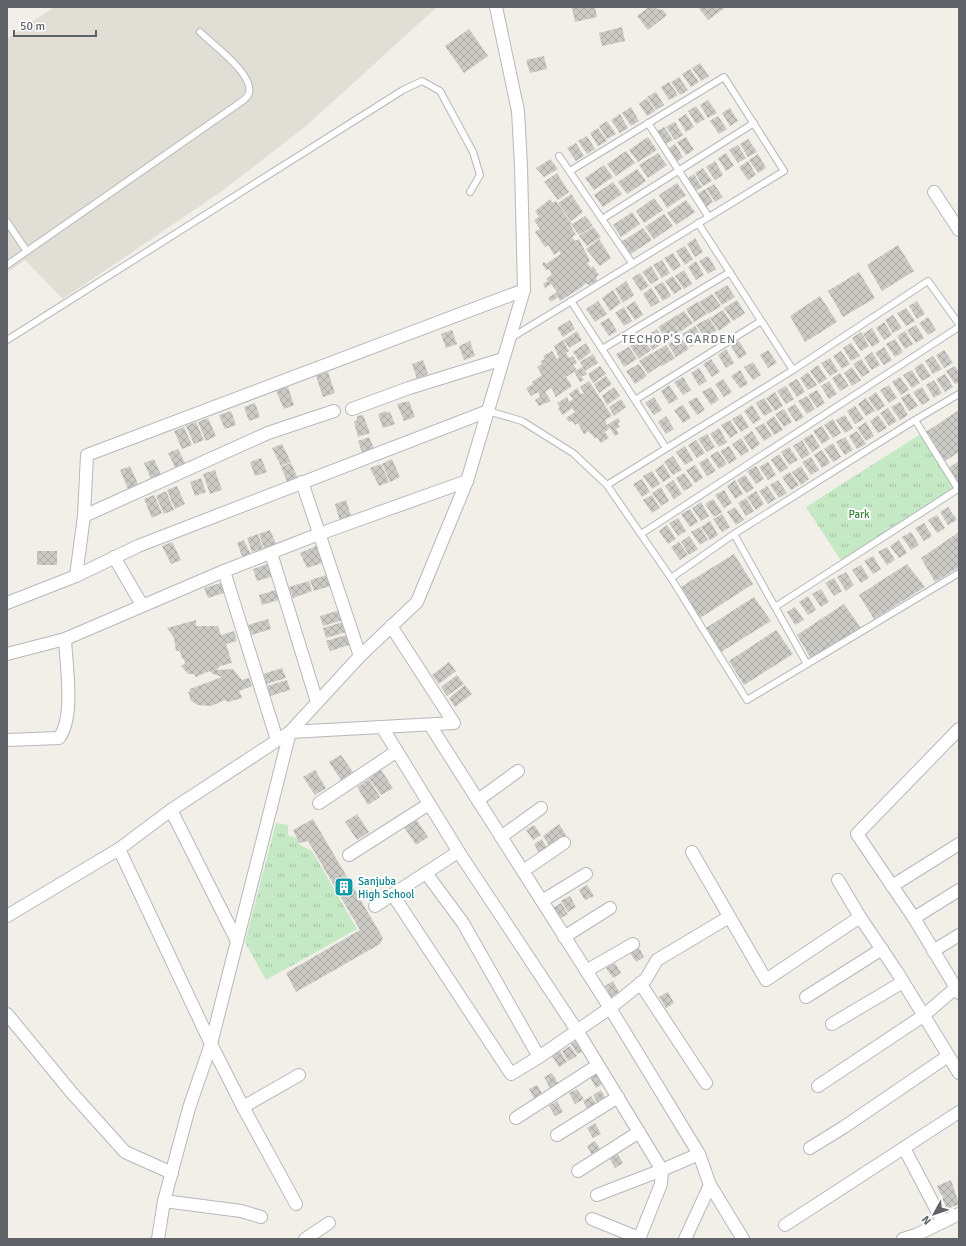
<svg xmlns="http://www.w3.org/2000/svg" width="966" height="1246" viewBox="0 0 966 1246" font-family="Signika,sans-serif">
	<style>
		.education { fill: #e1ded6 }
		.park { fill: url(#park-tufts) }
		.building { fill: url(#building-cross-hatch) }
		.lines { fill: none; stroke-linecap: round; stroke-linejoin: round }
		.service-casing { stroke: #b5b8bc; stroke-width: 8 }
		.minor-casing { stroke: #b5b8bc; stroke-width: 14 }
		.service { stroke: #fff; stroke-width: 6 }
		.minor { stroke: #fff; stroke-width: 12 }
		.labels { text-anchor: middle; stroke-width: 4; stroke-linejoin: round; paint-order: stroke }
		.park-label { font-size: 11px; fill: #348238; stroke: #fff }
		.culture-label { font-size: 11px; fill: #0d838f; stroke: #fff; text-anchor: start }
		.neighbourhood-label { font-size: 12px; letter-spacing: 1px; fill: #70757a; stroke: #fff }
	</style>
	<defs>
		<pattern id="park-tufts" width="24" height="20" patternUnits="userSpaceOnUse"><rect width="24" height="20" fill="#c5e8c5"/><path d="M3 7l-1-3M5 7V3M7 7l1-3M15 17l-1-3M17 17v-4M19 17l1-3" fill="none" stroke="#a3c0a4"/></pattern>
		<pattern id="building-cross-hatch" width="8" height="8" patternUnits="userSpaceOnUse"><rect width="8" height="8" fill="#cccac5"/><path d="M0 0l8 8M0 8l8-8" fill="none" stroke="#a9a8a4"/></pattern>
	</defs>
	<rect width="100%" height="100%" fill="#f1efe8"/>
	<polygon class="education" points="54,7 437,7 306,126 222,191 63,299 25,260 7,273 7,39"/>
	<g class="park">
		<polygon points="924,432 958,489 844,565 806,507"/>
		<polygon points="276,823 288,825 288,835 296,838 300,845 312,851 357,929 266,980 245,942"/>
	</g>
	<g class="building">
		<polygon points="576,7 595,7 597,17 575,22 572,8"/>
		<polygon points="649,7 663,10 667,15 648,30 637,16"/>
		<polygon points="698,7 726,7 708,20"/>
		<polygon points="622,27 625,41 602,46 599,33"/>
		<polygon points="469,29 488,56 464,73 445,46"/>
		<polygon points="544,56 547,69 530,73 526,60"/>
		<polygon points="700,63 709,76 701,81 692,68"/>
		<polygon points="690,69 699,82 691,87 682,74"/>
		<polygon points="679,77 688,90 680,95 671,82"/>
		<polygon points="669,82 678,95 669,100 661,87"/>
		<polygon points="656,92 664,105 656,110 647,97"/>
		<polygon points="647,98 655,111 647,116 639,104"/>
		<polygon points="708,100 717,113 708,118 700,105"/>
		<polygon points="696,106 705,119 696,124 688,111"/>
		<polygon points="631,107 639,121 631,126 622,113"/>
		<polygon points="730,108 738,121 730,126 722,113"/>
		<polygon points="620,114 628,128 620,133 611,120"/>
		<polygon points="686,114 694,127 686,132 678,119"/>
		<polygon points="718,116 727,129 719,134 710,121"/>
		<polygon points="607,121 616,134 607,139 599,126"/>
		<polygon points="675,122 683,135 675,140 666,127"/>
		<polygon points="664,127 673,140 664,145 656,132"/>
		<polygon points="598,128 607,141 598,146 590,133"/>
		<polygon points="587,136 595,149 587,154 578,141"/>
		<polygon points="648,137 657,150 638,162 629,150"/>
		<polygon points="686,137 694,150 686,155 677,142"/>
		<polygon points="748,139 757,152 748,157 740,144"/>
		<polygon points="576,143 584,156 576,161 567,148"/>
		<polygon points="675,144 683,157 675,163 666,150"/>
		<polygon points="738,145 746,158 738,163 729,150"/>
		<polygon points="626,151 635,163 616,176 607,164"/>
		<polygon points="658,153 667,165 648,178 639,165"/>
		<polygon points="726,153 734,166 726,171 718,158"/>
		<polygon points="758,154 766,168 758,173 749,160"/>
		<polygon points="550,159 558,169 544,177 536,168"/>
		<polygon points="715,161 723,175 715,180 706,167"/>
		<polygon points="748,161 756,175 748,180 739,167"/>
		<polygon points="604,165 613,177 594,190 585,178"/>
		<polygon points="703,168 712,181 703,186 695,173"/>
		<polygon points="637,169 646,181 627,194 618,182"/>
		<polygon points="557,173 569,192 558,200 544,182"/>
		<polygon points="694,174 702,187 694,192 685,180"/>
		<polygon points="613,182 622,194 603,207 594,195"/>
		<polygon points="677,183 686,195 667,208 659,195"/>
		<polygon points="714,184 723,197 715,202 706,189"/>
		<polygon points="705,189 713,202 705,208 696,195"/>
		<polygon points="571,194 583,212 571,221 558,203"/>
		<polygon points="654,198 663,210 644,223 636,211"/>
		<polygon points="550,199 553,203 556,201 572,224 570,225 576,234 572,237 575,241 579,239 590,261 587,263 591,268 593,266 599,275 596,277 597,281 589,285 586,283 582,287 560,301 558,297 551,302 548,298 557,292 551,284 545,288 543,284 548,281 546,279 552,274 549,269 546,270 542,264 544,262 546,264 561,254 559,251 554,255 548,245 545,247 535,232 540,229 534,220 539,217 535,211"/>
		<polygon points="686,200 695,212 676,225 667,213"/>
		<polygon points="632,212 640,224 621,237 613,225"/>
		<polygon points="664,214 673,226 654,239 645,227"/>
		<polygon points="585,216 593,226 579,235 571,225"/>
		<polygon points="593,227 601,237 587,246 579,236"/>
		<polygon points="643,228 652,240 631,254 621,242"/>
		<polygon points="695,238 703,252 695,257 687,244"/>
		<polygon points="599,239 611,258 600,266 586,249"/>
		<polygon points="898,245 914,271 882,291 867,265"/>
		<polygon points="685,246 693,259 685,265 676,251"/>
		<polygon points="673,253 681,266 673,271 664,258"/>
		<polygon points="708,256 716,269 708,274 699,261"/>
		<polygon points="662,260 670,273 662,278 653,265"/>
		<polygon points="696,261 704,275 696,280 688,267"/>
		<polygon points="651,266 659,279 651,284 642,272"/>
		<polygon points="684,270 692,284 684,289 675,276"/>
		<polygon points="859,272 875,298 843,317 828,291"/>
		<polygon points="640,273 649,286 641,291 632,278"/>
		<polygon points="673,276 682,289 674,294 665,281"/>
		<polygon points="626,281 634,295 623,303 615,289"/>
		<polygon points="663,282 671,296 663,301 654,287"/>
		<polygon points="727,285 735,297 722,305 714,293"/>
		<polygon points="651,288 660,302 651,307 643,294"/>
		<polygon points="613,290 621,303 610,311 602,298"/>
		<polygon points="712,294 721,306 708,314 699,302"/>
		<polygon points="820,296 837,322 805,342 790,316"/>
		<polygon points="737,300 745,313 733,321 724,308"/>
		<polygon points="598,301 607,314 595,322 586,309"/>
		<polygon points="635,301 643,315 635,320 626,307"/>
		<polygon points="917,301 925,314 917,319 909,306"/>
		<polygon points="698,302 707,314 694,322 686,309"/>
		<polygon points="624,307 632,321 624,326 615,313"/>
		<polygon points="906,308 915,321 906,326 897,313"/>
		<polygon points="723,310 731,322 719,331 710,318"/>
		<polygon points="684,311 693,323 680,332 671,319"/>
		<polygon points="893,315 902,328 893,333 885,320"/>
		<polygon points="928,317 936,330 928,335 919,323"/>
		<polygon points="609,318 617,331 609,336 600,323"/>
		<polygon points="709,318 717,330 705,338 696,325"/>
		<polygon points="671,319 679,332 667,340 658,327"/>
		<polygon points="570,320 575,329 563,337 557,328"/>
		<polygon points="884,322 892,335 884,340 876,328"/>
		<polygon points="916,325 924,338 916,343 907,330"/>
		<polygon points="695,326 703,339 691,347 682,334"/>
		<polygon points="872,328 880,342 872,347 863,334"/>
		<polygon points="657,329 665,341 653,350 644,337"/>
		<polygon points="452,330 457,344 446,348 441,334"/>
		<polygon points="577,331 582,340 569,348 564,340"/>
		<polygon points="905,331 913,344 905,349 897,336"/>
		<polygon points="861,332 869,346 861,351 852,338"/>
		<polygon points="680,336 689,349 676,357 668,344"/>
		<polygon points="643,338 651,350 639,359 630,346"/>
		<polygon points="895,339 903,352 895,357 886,344"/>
		<polygon points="563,340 569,351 566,353 569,358 573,356 577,363 573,365 577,370 582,367 587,374 581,377 584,380 580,382 574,372 566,377 572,386 556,397 551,388 545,392 551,401 539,406 535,400 540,397 538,392 531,396 526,388 533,384 532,382 542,375 537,367 542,364 541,361 545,359 543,356 552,351 557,359 559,358 554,346"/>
		<polygon points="470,341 475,356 464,360 459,346"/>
		<polygon points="739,341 747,354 739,359 731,346"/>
		<polygon points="586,343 591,352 579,361 573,352"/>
		<polygon points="851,343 860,356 851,361 843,348"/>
		<polygon points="666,345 675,358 662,366 653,353"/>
		<polygon points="629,347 637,359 624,367 616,354"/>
		<polygon points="884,347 892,360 884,365 875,353"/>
		<polygon points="726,349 734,363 726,368 718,355"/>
		<polygon points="768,350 777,363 768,368 760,355"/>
		<polygon points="944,350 953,363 944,368 936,355"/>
		<polygon points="841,351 850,364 842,369 833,356"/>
		<polygon points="872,352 880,365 872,370 864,358"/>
		<polygon points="652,353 661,365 648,374 639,361"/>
		<polygon points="593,354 598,363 585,371 580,362"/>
		<polygon points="933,356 942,369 933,374 925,361"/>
		<polygon points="830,358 838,371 830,376 821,363"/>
		<polygon points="711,359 720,372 712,377 703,364"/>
		<polygon points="861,359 870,372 862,377 853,364"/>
		<polygon points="423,360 428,374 417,379 412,364"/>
		<polygon points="753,362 761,375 753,380 744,367"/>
		<polygon points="922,363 931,376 922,381 914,368"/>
		<polygon points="639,364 647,376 635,384 626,371"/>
		<polygon points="818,365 827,379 819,384 810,371"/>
		<polygon points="600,366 606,374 593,383 588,374"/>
		<polygon points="955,366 959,373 959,382 955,384 946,371"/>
		<polygon points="852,367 861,380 852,386 844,373"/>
		<polygon points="699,368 707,381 699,386 691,373"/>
		<polygon points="740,370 748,384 740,388 731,376"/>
		<polygon points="912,370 920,383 912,388 903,375"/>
		<polygon points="328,372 335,393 323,397 316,376"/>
		<polygon points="808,372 817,385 808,390 800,378"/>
		<polygon points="840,373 849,386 840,391 832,378"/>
		<polygon points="945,374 953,387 945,392 936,379"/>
		<polygon points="606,376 612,384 599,393 594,384"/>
		<polygon points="683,377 691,390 683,395 674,382"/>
		<polygon points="900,377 909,390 901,395 892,382"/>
		<polygon points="723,379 732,392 724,397 715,384"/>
		<polygon points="797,379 805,392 797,397 788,384"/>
		<polygon points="934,380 942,393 934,398 926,385"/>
		<polygon points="589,381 612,416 605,420 607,425 618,418 620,422 618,424 620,427 616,429 619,434 615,436 610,428 605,432 609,438 601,443 597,437 596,439 588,431 585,434 583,433 578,423 575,425 572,421 569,422 566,418 575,412 572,408 563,415 558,409 560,408 557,403 567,397 569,402 573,399 569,394 577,388 581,394 584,393 580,387"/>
		<polygon points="829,381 837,394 829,399 821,386"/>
		<polygon points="669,385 678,399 669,404 661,391"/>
		<polygon points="889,385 897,398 889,403 880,390"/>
		<polygon points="786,386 794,399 786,404 777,391"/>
		<polygon points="288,387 294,405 284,409 276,391"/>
		<polygon points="614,387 620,396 607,405 602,396"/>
		<polygon points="711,387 719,400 711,405 702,392"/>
		<polygon points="922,387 930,400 922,405 913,392"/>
		<polygon points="817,390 825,403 817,408 808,395"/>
		<polygon points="775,392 783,406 775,411 766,398"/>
		<polygon points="876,392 885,406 877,411 868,398"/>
		<polygon points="909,393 918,406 909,411 901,398"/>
		<polygon points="807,396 815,409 807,414 798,401"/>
		<polygon points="654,397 662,410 654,415 645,403"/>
		<polygon points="697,397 705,410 697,415 688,402"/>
		<polygon points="764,398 773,411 764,416 756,403"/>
		<polygon points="866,398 875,411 866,416 858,404"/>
		<polygon points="621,399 626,407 614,416 609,407"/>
		<polygon points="409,401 415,417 404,421 397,404"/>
		<polygon points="900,402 908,415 900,420 891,407"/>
		<polygon points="255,403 260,417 249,421 244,407"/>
		<polygon points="795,404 804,417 796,422 787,409"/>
		<polygon points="683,405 691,418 683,423 674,410"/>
		<polygon points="752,405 761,419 753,424 744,411"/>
		<polygon points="855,406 864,419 855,424 847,411"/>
		<polygon points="888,408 897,421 889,426 880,413"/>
		<polygon points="784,409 792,422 784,427 775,414"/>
		<polygon points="959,410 959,452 945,461 926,432"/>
		<polygon points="231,411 236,425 225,429 219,415"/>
		<polygon points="386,411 387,413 390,412 395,424 383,428 378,414"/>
		<polygon points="741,414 749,427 741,432 732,419"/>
		<polygon points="363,415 370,433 358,437 354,422 357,420 357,416"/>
		<polygon points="845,415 853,428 845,433 836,420"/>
		<polygon points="878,415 887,428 878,433 870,421"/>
		<polygon points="666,416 674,429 666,434 658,422"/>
		<polygon points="774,416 783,430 774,435 766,422"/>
		<polygon points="208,418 216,436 206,441 198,422"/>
		<polygon points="833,419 841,433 833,438 824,425"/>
		<polygon points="730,420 738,433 730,438 721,425"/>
		<polygon points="196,422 204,440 194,444 186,426"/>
		<polygon points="866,422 874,436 866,441 857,428"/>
		<polygon points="764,423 772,436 764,441 755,428"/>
		<polygon points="822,426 830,439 822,444 813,431"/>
		<polygon points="184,427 192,445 182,449 174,431"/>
		<polygon points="719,428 727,442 719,447 710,434"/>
		<polygon points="752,431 760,444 752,450 743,437"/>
		<polygon points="857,431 866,444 857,449 849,436"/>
		<polygon points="707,434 715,447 707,452 698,439"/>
		<polygon points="812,434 820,447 812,452 803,439"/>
		<polygon points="369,437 375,451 363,455 358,441"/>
		<polygon points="845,437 853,450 845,455 836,442"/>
		<polygon points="741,438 749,451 741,456 732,444"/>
		<polygon points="696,440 705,453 697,458 688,445"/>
		<polygon points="802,440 810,454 802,459 793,446"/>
		<polygon points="833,443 841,457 833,462 824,449"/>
		<polygon points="282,444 291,462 281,466 272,448"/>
		<polygon points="685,446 693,460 685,465 676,452"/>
		<polygon points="729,446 737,459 729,464 720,451"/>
		<polygon points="789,447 798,460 789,465 781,452"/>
		<polygon points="178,449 187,467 177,471 168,453"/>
		<polygon points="822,450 830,463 822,468 814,455"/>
		<polygon points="718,451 727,464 719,469 710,456"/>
		<polygon points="779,454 788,468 780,473 771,460"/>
		<polygon points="673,456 682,470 673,475 664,462"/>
		<polygon points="811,457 819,470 811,475 802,462"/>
		<polygon points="261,458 267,472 255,476 250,462"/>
		<polygon points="707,458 716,471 707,476 699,463"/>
		<polygon points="154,459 162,477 152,481 144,463"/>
		<polygon points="392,459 400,477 390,482 382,464"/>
		<polygon points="959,461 959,485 948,468"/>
		<polygon points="768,462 776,475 768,480 759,467"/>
		<polygon points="291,463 299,481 289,486 281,467"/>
		<polygon points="381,464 389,482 379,486 370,468"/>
		<polygon points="663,464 671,477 663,482 655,470"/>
		<polygon points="695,465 703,478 695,483 686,470"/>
		<polygon points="130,466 138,484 128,489 120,470"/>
		<polygon points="756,466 764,479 756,484 747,471"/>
		<polygon points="801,466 809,479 801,485 792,472"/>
		<polygon points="215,470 222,490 210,494 203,474"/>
		<polygon points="652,471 660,484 652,489 643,476"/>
		<polygon points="790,472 799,485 791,490 782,477"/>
		<polygon points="684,473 693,486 684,491 676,478"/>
		<polygon points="745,475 754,488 746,493 737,480"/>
		<polygon points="201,478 206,492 195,496 190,482"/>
		<polygon points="642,479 650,492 642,497 633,484"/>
		<polygon points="673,480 682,494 674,499 665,486"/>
		<polygon points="735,480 743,494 735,499 727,486"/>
		<polygon points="778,480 787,493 779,498 770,485"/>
		<polygon points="177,486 185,504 175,509 167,490"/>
		<polygon points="767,486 776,499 768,504 759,491"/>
		<polygon points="661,487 669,501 661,506 652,493"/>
		<polygon points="724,490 732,503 724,508 715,495"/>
		<polygon points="166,491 174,510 164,514 156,496"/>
		<polygon points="756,491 764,504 756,510 747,497"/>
		<polygon points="154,495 162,513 152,518 144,499"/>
		<polygon points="652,495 660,508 652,513 643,500"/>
		<polygon points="746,498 754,511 746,516 738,503"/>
		<polygon points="713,499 722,512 714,517 705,504"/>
		<polygon points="346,500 352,519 340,522 335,504"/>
		<polygon points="701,502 709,516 701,521 692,508"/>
		<polygon points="735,507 744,520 736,525 727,512"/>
		<polygon points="948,507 957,520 948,525 940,512"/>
		<polygon points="690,509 698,522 690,527 681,514"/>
		<polygon points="722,514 730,527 722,532 713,519"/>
		<polygon points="937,515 945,528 937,533 928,520"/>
		<polygon points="678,518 686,531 678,536 669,523"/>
		<polygon points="710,521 718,535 710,540 701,527"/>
		<polygon points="924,523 932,536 924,541 915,528"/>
		<polygon points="667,525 676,539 668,544 659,531"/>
		<polygon points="700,527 708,540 700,545 691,532"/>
		<polygon points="270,530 276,544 264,548 259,534"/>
		<polygon points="911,532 919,545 911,550 902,537"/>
		<polygon points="959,532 959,567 935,582 921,558"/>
		<polygon points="258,534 263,548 252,552 247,538"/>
		<polygon points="689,536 698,549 689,555 681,542"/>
		<polygon points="244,540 251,555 246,557 242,556 237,543"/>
		<polygon points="899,540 907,553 899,558 890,546"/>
		<polygon points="172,542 181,560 171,564 162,546"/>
		<polygon points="679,542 688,555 680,560 671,547"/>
		<polygon points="318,545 325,562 307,568 300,553"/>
		<polygon points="887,547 895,560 887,565 878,552"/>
		<rect x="37" y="551" width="20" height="14"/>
		<polygon points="734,554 753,584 700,618 681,587"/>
		<polygon points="873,556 881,569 873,574 864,561"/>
		<polygon points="270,563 274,576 257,581 253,569"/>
		<polygon points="907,564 925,587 874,619 859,595"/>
		<polygon points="861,565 869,578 861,583 852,570"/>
		<polygon points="846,572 854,585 846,591 837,577"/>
		<polygon points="330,574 333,585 314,591 310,580"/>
		<polygon points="834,578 842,591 834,596 825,583"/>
		<polygon points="309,581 312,591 293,598 289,587"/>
		<polygon points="224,582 227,592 208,598 204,588"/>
		<polygon points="279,589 282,599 262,605 259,595"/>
		<polygon points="821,589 829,602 821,607 812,594"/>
		<polygon points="808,596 816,610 808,615 799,602"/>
		<polygon points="754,597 771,621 721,652 706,628"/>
		<polygon points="844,604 861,628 811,659 797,635"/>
		<polygon points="795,607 804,620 795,625 787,612"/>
		<polygon points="340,610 343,620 323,626 320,616"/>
		<polygon points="268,619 271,629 252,635 248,625"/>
		<polygon points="196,620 196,626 218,626 221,635 234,631 237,641 226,644 232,663 220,666 217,670 233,669 242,680 249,678 252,686 239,691 242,698 228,702 225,700 211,706 198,705 191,701 188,692 190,692 190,689 222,677 213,674 209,671 196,677 194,674 188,674 181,666 185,664 184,659 182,659 180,651 176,651 174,638 167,628"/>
		<polygon points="343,622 346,632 326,638 323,628"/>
		<polygon points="776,630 793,654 744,685 729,661"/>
		<polygon points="346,635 349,645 330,651 326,641"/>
		<polygon points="449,662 456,671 439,684 432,675"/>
		<polygon points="282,668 286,678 266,684 263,674"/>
		<polygon points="457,675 464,684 447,696 441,687"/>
		<polygon points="287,680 290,690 270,696 267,686"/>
		<polygon points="465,685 472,694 455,707 449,698"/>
		<polygon points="341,755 353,772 341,780 329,762"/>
		<polygon points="315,770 326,788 315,795 303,777"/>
		<polygon points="381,770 393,788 381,795 369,778"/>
		<polygon points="369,779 380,797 368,805 357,787"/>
		<polygon points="357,814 369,832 357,840 345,822"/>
		<polygon points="313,819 383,938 380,944 296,992 286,973 360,930 308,841 299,843 293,830"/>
		<polygon points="416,819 428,837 416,845 404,827"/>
		<polygon points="559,824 566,835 550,847 543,836"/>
		<polygon points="534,825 541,835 533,840 526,830"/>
		<polygon points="542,839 548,850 540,855 534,844"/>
		<polygon points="587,885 594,896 585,900 579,890"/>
		<polygon points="570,896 576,907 568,912 561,901"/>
		<polygon points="561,903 568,914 559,919 553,908"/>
		<polygon points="638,946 644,957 636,962 629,951"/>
		<polygon points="615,963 621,973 613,978 606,968"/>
		<polygon points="613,981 619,992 611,997 605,986"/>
		<polygon points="668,992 674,1003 666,1008 659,997"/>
		<polygon points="579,1039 586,1050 577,1054 571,1044"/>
		<polygon points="570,1046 577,1056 568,1061 562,1051"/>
		<polygon points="560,1051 567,1062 559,1067 552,1056"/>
		<polygon points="598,1072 604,1083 596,1088 590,1077"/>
		<polygon points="552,1073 558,1083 550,1088 544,1077"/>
		<polygon points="537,1085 543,1095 535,1100 529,1089"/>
		<polygon points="577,1089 584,1099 575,1104 569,1093"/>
		<polygon points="601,1090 607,1101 599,1106 593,1095"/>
		<polygon points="591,1096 598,1107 589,1112 583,1101"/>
		<polygon points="557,1101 563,1112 555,1116 549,1106"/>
		<polygon points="595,1123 601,1134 593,1138 587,1128"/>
		<polygon points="595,1141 602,1152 593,1157 587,1146"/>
		<polygon points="617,1153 623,1163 615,1168 609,1157"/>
		<polygon points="951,1180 959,1204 947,1209 937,1186"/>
	</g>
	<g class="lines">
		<defs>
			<g id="service">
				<polyline points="648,123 708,216"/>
				<polyline points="559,156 632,263"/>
				<polyline points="602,219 754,123"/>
				<polyline points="7,222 26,250"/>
				<path d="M7 265 241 102C244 100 248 96 249 93 254 74 212 44 200 32"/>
				<polyline points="571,301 666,448"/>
				<polyline points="511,338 784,171 724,77 570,171"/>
				<polyline points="7,340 403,90 422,81 440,91 473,152 480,175 470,192"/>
				<polyline points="602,349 730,272"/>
				<polyline points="793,370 928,281 959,324"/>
				<polyline points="635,400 761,321"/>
				<polyline points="488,411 522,421 573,453 607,485 671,578 734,534 775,607 958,489 915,420 734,534"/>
				<polyline points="915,420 959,394"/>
				<polyline points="607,485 793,370 698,223"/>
				<polyline points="641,534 959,327"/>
				<polyline points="671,578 747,700 959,573"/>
				<polyline points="775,607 807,664"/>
			</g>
			<g id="minor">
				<polyline points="934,192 959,230"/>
				<polyline points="352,409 409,388 503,359"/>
				<polyline points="334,411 268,433 84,516 76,576 138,546 488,411"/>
				<polyline points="302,482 360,656"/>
				<polyline points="84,516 87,455 524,290"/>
				<polyline points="271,553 317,702"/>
				<polyline points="114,557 142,605"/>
				<polyline points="224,571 277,740"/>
				<polyline points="7,603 76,576"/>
				<polyline points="7,654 65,639 224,571 319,534 467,481"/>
				<polyline points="430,725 610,1008 699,1154 710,1185 743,1239"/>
				<polyline points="382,727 460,854 578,1032 662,1170 661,1184 639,1239"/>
				<polyline points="290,732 454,723 391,626"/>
				<path d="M7 740 59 738C75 717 66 665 65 639"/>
				<polyline points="478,800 518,771"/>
				<polyline points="319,803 397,751"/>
				<polyline points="171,810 237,941"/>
				<polyline points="501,837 541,808"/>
				<polyline points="119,849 211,1044 243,1107 296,1204"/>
				<polyline points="692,852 766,980 860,917 897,972 959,1073"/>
				<polyline points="349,855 429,804"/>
				<polyline points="523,871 564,843"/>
				<polyline points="426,873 463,923 539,1057 610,1008 646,979 657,960 729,917"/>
				<polyline points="838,880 860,917"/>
				<polyline points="892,886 959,844"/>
				<polyline points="959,890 914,918 959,993"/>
				<polyline points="393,895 511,1074 539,1057"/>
				<polyline points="542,901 586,874"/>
				<polyline points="375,906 458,852"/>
				<polyline points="7,916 119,849 171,810 290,732 360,656 417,602 467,481 524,290 521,166 518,111 496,7"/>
				<polyline points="914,918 857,834 959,729"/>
				<polyline points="564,937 610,908"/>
				<polyline points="933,951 959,935"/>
				<polyline points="586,971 633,944"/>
				<polyline points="640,983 706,1083"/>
				<polyline points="806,997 882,949"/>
				<polyline points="7,1014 72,1093 125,1152 172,1173"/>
				<polyline points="832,1024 903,982"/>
				<polyline points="818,1086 923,1016 959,985"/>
				<polyline points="243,1107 299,1075"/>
				<polyline points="516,1118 598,1065"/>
				<polyline points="557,1135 618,1097"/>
				<polyline points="810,1148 844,1127 948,1056"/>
				<polyline points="904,1148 943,1222"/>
				<polyline points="578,1171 639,1132"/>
				<polyline points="597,1195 662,1170 699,1154"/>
				<polyline points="164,1201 241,1211 261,1217"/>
				<polyline points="592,1219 639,1238"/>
				<polyline points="785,1225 959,1112"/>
				<polyline points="158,1239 164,1201 189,1108 211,1044 290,732"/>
				<polyline points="305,1239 329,1223"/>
				<polyline points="685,1239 710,1185"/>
				<polyline points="903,1239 916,1235 959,1214"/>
			</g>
		</defs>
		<use href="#service" class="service-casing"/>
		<use href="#minor" class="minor-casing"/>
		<use href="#service" class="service"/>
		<use href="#minor" class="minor"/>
	</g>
	<defs>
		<symbol id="building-square" viewBox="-11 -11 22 22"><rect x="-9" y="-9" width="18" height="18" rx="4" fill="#0f9aa8" stroke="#fff"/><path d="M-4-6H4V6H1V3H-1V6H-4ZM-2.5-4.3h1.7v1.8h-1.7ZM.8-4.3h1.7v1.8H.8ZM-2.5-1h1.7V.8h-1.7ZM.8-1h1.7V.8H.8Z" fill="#fff"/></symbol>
	</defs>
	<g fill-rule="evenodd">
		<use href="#building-square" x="333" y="876" width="22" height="22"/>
	</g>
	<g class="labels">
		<g class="park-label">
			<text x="859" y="518">Park</text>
		</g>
		<g class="culture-label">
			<text x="358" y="885">Sanjuba<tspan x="358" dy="13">High School</tspan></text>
		</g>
		<g class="neighbourhood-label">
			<text x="679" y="343">TECHOP'S GARDEN</text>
		</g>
	</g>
	<rect width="966" height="1246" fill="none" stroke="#5f6368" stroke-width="16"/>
	<g transform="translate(934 1214) rotate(230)" stroke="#ffffff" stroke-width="3" paint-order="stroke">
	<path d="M0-3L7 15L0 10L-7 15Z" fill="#5f6368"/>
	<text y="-6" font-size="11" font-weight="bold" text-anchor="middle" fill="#5f6368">N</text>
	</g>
	<path d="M14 30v6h82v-6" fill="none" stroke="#5f6368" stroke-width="2"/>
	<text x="20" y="30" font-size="12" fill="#5f6368" stroke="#ffffff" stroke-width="3" paint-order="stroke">50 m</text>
</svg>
